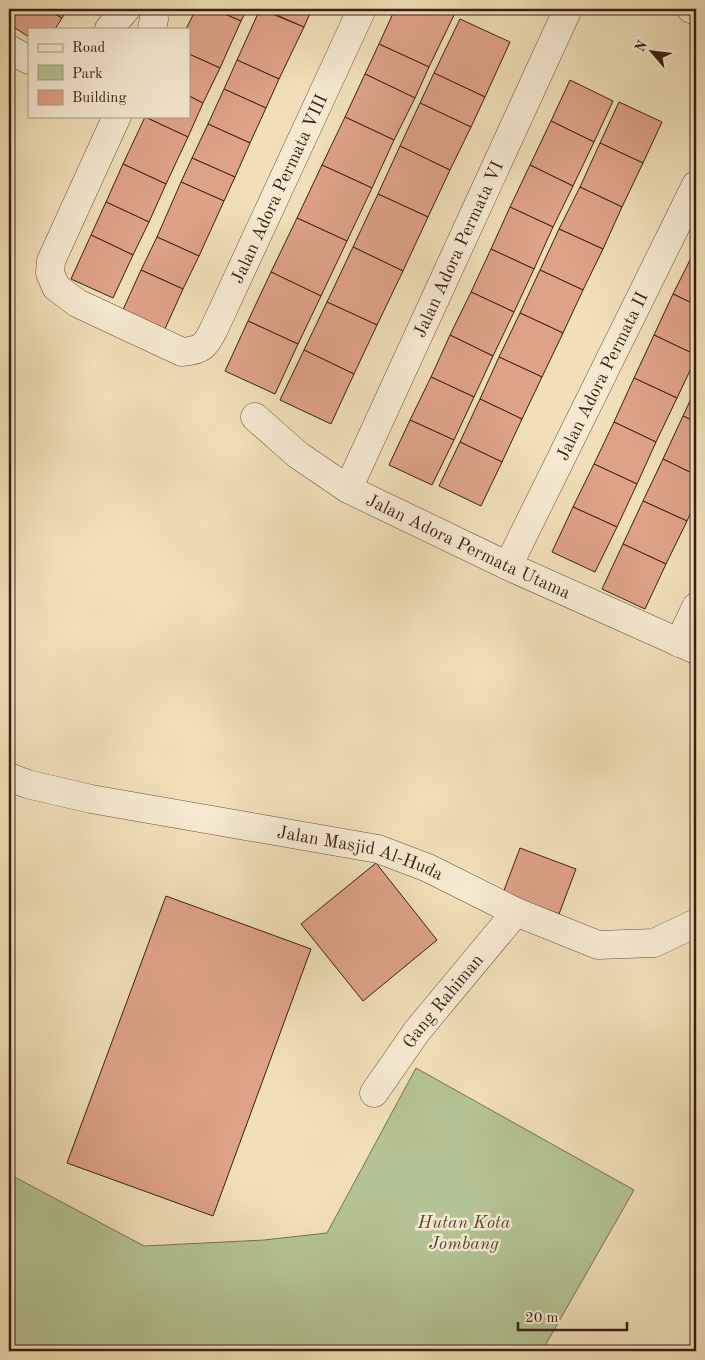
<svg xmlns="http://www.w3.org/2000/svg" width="705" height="1360" viewBox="0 0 705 1360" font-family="'Old Standard TT',serif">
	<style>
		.green { fill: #b4c393; stroke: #787052 }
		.building { fill: #dea287; stroke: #3c1e12 }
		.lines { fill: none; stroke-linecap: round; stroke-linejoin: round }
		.minor-casing { stroke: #694e3c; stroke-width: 29 }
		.minor { stroke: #f5ead1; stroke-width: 28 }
		.labels { text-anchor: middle; stroke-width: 5; stroke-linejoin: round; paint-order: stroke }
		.street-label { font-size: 18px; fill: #3c1e12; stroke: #f5ead1 }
		.park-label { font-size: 18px; font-style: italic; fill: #5a4732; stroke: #f5ead1 }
	</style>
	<rect width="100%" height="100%" fill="#f0dfb8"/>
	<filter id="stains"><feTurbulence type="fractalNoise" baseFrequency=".004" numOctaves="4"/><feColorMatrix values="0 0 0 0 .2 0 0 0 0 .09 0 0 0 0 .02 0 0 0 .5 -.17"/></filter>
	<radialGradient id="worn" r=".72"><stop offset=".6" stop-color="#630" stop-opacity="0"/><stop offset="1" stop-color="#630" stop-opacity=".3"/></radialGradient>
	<polygon class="green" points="416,1068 634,1190 542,1351 9,1351 9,1174 144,1246 264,1240 327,1233"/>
	<g class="building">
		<polygon points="12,9 47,9 62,18 55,29 29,29 29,37 9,24 9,14"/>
		<polygon points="47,9 68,9 62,18"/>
		<polygon points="196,9 214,9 241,21 220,68 189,54 189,29 186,29"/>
		<polygon points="214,9 247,9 241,21"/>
		<polygon points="260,9 304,27 279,79 237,60"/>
		<polygon points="263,9 312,9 304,27"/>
		<polygon points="395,9 446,9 455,13 429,67 379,44"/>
		<polygon points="460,19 510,42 485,97 434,73"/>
		<polygon points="379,44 429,67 415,98 365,74"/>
		<polygon points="189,54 220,68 203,103 189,96"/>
		<polygon points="237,60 279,79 266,108 224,89"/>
		<polygon points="434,73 485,97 471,127 420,103"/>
		<polygon points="365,74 415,98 394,140 345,117"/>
		<polygon points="570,80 613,101 594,142 551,121"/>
		<polygon points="224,89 266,108 250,143 208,124"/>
		<polygon points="189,96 203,103 188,137 145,117 189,116"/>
		<polygon points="619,102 662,122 643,163 600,143"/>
		<polygon points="420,103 471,127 450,170 400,146"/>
		<polygon points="145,117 188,137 166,184 123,164"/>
		<polygon points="345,117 394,140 372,188 322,165"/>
		<polygon points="551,121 594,142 573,186 530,165"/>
		<polygon points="208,124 250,143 235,177 192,158"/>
		<polygon points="600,143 643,163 622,207 580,187"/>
		<polygon points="400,146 450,170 428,217 378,194"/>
		<polygon points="192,158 235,177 224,201 181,182"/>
		<polygon points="123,164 166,184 149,222 106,202"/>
		<polygon points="322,165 372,188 347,241 297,218"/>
		<polygon points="530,165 573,186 553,227 510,207"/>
		<polygon points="181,182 224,201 199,256 157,237"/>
		<polygon points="580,187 622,207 603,249 559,229"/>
		<polygon points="378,194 428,217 403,271 353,247"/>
		<polygon points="106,202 149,222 133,255 91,235"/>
		<polygon points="510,207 553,227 534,269 491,249"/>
		<polygon points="297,218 347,241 321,296 271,272"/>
		<polygon points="559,229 603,249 583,290 540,270"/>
		<polygon points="91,235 133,255 113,298 71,279"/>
		<polygon points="157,237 199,256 183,289 141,270"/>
		<polygon points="353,247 403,271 377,325 327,302"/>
		<polygon points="491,249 534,269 514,312 471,292"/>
		<polygon points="694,252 696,253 696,305 673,294"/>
		<polygon points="141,270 183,289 164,331 122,312"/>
		<polygon points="540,270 583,290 563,333 520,313"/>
		<polygon points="271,272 321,296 298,344 248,321"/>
		<polygon points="471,292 514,312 493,356 450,335"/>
		<polygon points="673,294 696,305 696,355 654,335"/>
		<polygon points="327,302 377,325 354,374 304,350"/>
		<polygon points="520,313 563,333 542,377 499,357"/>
		<polygon points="248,321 298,344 275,394 225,371"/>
		<polygon points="450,335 493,356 474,397 431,377"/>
		<polygon points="654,335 696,355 696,358 677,398 634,378"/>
		<polygon points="304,350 354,374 331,424 280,400"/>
		<polygon points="499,357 542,377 522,419 480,399"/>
		<polygon points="431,377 474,397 454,440 410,420"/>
		<polygon points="634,378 677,398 656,442 614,422"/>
		<polygon points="696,388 696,422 683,416"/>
		<polygon points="480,399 522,419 502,462 460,442"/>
		<polygon points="683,416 696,422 696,475 663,459"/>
		<polygon points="410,420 454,440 432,485 389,465"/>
		<polygon points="614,422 656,442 637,484 594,464"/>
		<polygon points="460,442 502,462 481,506 439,486"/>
		<polygon points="663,459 696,475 696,501 687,521 643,501"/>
		<polygon points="594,464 637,484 617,527 573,507"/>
		<polygon points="643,501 687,521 666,564 623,544"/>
		<polygon points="573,507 617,527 595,572 552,552"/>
		<polygon points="623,544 666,564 645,609 602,589"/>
		<polygon points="520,848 576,869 559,914 503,893"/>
		<polygon points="376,863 437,940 363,1001 301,924"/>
		<polygon points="166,896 311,949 213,1216 67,1163"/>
	</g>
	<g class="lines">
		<defs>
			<g id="minor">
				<polyline points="691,9 696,11"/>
				<polyline points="109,29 126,9"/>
				<polyline points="152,29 154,19 153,9"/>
				<polyline points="9,49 29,60"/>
				<path id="s1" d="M117 116 51 261 50 273 56 287 77 303 182 352C202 350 205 347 214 329L362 9"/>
				<path id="s2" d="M255 417 298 455 348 489 508 566 696 650"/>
				<path id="s3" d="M348 489 568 9"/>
				<path id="s4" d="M508 566 696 185"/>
				<polyline points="679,643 696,607"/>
				<path id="s5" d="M9 777 27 784 91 799 378 849 428 868 516 912 598 945 654 943 696 923"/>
				<path id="s6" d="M374 1093 417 1031 516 912"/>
			</g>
		</defs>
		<use href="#minor" class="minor-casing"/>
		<use href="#minor" class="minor"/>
	</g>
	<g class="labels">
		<g class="street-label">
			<text dy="6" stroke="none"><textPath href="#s1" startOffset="526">Jalan Adora Permata VIII</textPath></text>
			<text dy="6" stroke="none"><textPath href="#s3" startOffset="264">Jalan Adora Permata VI</textPath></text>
			<text dy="6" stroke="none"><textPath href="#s4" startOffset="212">Jalan Adora Permata II</textPath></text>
			<text dy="6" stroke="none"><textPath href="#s2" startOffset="251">Jalan Adora Permata Utama</textPath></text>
			<text dy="6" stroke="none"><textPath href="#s5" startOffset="360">Jalan Masjid Al-Huda</textPath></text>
			<text dy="6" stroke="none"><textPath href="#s6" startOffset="115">Gang Rahiman</textPath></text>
		</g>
		<g class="park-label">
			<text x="464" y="1228">Hutan Kota<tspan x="464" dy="21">Jombang</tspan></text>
		</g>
	</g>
	<rect width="705" height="1360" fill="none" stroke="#f0dfb8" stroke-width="30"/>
	<rect x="10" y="10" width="685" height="1340" fill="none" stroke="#3c1e12" stroke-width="2.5"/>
	<rect x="15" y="15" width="675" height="1330" fill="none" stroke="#3c1e12"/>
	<rect x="28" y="28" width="162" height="90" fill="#f5ead1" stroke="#ab9885"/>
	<rect x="38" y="44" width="25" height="8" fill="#f5ead1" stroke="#ab9885"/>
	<text x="72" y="52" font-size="15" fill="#3c1e12">Road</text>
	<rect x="38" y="65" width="25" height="15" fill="#b4c393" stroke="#ab9885"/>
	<text x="72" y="78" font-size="15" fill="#3c1e12">Park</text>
	<rect x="38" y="90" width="25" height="15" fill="#dea287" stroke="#ab9885"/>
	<text x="72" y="102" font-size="15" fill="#3c1e12">Building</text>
	<g transform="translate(652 52) rotate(298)" stroke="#f5ead1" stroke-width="4" paint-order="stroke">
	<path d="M0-4L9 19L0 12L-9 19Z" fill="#3c1e12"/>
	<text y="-8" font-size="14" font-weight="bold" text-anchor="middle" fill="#3c1e12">N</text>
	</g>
	<path d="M518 1322v8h109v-8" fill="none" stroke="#3c1e12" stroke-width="2.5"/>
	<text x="525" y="1322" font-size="15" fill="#3c1e12" stroke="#f5ead1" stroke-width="4" paint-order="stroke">20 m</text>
	<rect width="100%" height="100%" filter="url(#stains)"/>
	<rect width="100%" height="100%" fill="url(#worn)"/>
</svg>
